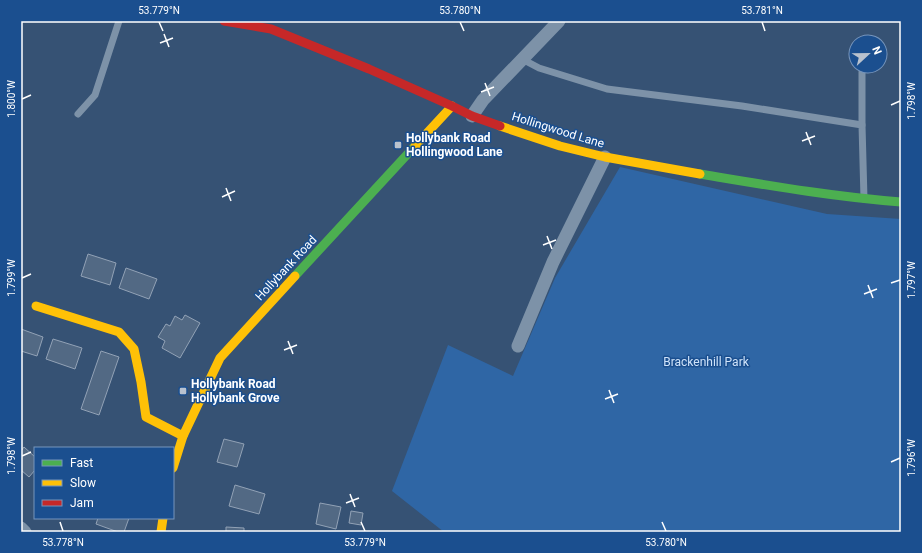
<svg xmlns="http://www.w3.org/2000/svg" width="922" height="553" viewBox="0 0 922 553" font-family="Roboto,sans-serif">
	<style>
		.green { fill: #2f66a5 }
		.building { fill: #526984; stroke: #92a2b6 }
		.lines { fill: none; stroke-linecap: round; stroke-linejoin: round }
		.lane { stroke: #7d92a8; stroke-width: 7 }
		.street { stroke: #7d92a8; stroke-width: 13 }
		.fast { stroke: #4caf50; stroke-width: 9 }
		.slow { stroke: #ffc107; stroke-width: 9 }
		.jam { stroke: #c62828; stroke-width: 9 }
		.ticks { fill: none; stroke: #fff; stroke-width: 1.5 }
		.poi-dot { fill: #b9c2ce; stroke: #1b4f8f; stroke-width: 1.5 }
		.labels { text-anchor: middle; stroke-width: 3; stroke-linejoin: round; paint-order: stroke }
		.street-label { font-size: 12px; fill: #fff; stroke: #1b4f8f }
		.poi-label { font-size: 12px; font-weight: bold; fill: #fff; stroke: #1b4f8f; text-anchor: start }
		.park-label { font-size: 12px; fill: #cfe3fa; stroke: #1b4f8f }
		.neatline { fill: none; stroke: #fff; stroke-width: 1.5 }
		.ticks-label { font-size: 10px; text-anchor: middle; fill: #fff }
	</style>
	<rect width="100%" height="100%" fill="#365274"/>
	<polygon class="green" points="620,167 827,214 901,219 901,532 444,532 392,491 448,345 513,376 555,278"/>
	<g class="building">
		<polygon points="88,254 116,263 110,285 81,276"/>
		<polygon points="126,268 157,279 149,299 119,288"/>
		<polygon points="185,315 200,323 180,358 162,348 165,341 158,337 166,324 170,326 175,316 182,320"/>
		<polygon points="21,329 43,337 37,356 21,351"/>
		<polygon points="53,339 82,348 75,369 46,359"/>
		<polygon points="101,351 119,357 99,415 81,409"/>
		<polygon points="224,439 244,444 237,467 217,462"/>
		<polygon points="24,447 35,457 35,470 29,477 21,470 21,451"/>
		<polygon points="235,485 265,494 259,514 229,506"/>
		<polygon points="320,503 341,507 336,529 316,524"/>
		<polygon points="351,511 363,513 361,525 349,523"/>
		<polygon points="98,518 129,518 124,532 118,532 96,524"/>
		<polygon points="226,527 244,528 244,532 226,532"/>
	</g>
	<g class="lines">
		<g class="lane">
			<polyline points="522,59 539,68 607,89 742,106 862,125 864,199"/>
			<polyline points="862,72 862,125"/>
			<polyline points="78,114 95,95 119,21"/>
		</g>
		<g class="street">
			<polyline points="472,116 483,100 559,21"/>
			<polyline points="518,346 553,262 605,157"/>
			<polyline points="21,528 25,532"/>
		</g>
		<g class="fast">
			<path d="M700 174C766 185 834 197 901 202"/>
			<polyline points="295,276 415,146"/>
		</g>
		<g class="slow">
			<polyline points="500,126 560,146 605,157 700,174"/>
			<polyline points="415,146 452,106"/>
			<polyline points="36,306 119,332 134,349 141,382 146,417 183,436"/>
			<polyline points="173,468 183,436 220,358 295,276"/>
			<polyline points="161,532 163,518"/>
		</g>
		<polyline class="jam" points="224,21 271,29 369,69 452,106 472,116 500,126"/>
	</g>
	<path class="ticks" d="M159 22 163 31M460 22 464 31M762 22 765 31M164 34 169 47M160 43 173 38M485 83 490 96M481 92 494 87M22 99 31 95M891 105 900 101M806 132 811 145M802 141 815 136M226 188 231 201M222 197 235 191M547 236 552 249M543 245 556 240M22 278 31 274M891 283 900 280M868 285 873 298M864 294 877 289M288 341 293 354M284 350 297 345M609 390 614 403M605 399 618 394M22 456 31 452M891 462 900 458M350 494 355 507M346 503 359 498M60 522 63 531M361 522 365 531M662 522 666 531"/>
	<g class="poi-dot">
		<rect x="394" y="141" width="8" height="8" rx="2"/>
		<rect x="179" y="387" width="8" height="8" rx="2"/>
	</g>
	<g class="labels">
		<g class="street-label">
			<text transform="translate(558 130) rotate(17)" y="4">Hollingwood Lane</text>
			<text transform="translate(286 268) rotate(-47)" y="4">Hollybank Road</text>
		</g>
		<g class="poi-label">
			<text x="406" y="142">Hollybank Road<tspan x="406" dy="14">Hollingwood Lane</tspan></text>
			<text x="191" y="388">Hollybank Road<tspan x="191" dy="14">Hollybank Grove</tspan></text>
		</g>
		<g class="park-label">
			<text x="706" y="366">Brackenhill Park</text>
		</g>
	</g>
	<rect width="922" height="553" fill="none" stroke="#1b4f8f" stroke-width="44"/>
	<rect x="34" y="447" width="140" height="72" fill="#1b4f8f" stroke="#7695bc"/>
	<rect x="42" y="460" width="20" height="6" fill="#4caf50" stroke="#7695bc"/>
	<text x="70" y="467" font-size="12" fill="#ffffff">Fast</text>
	<rect x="42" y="480" width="20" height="6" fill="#ffc107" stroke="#7695bc"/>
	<text x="70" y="487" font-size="12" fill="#ffffff">Slow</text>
	<rect x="42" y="500" width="20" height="6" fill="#c62828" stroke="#7695bc"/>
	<text x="70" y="507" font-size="12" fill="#ffffff">Jam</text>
	<g transform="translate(868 54) rotate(68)"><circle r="19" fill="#1b4f8f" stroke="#7695bc"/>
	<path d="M0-3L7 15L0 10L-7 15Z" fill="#b9c2ce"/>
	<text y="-6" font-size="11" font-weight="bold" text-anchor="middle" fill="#ffffff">N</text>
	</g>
	<rect x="22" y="22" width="878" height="509" class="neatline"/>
	<g class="ticks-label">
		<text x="159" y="14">53.779°N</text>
		<text x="460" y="14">53.780°N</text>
		<text x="762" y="14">53.781°N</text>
		<text transform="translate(11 99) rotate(-90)" y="4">1.800°W</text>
		<text transform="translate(911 101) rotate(-90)" y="4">1.798°W</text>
		<text transform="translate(11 278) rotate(-90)" y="4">1.799°W</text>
		<text transform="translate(911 280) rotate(-90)" y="4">1.797°W</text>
		<text transform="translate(11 456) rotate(-90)" y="4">1.798°W</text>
		<text transform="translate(911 458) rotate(-90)" y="4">1.796°W</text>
		<text x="63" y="546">53.778°N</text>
		<text x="365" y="546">53.779°N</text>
		<text x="666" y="546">53.780°N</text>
	</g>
</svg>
